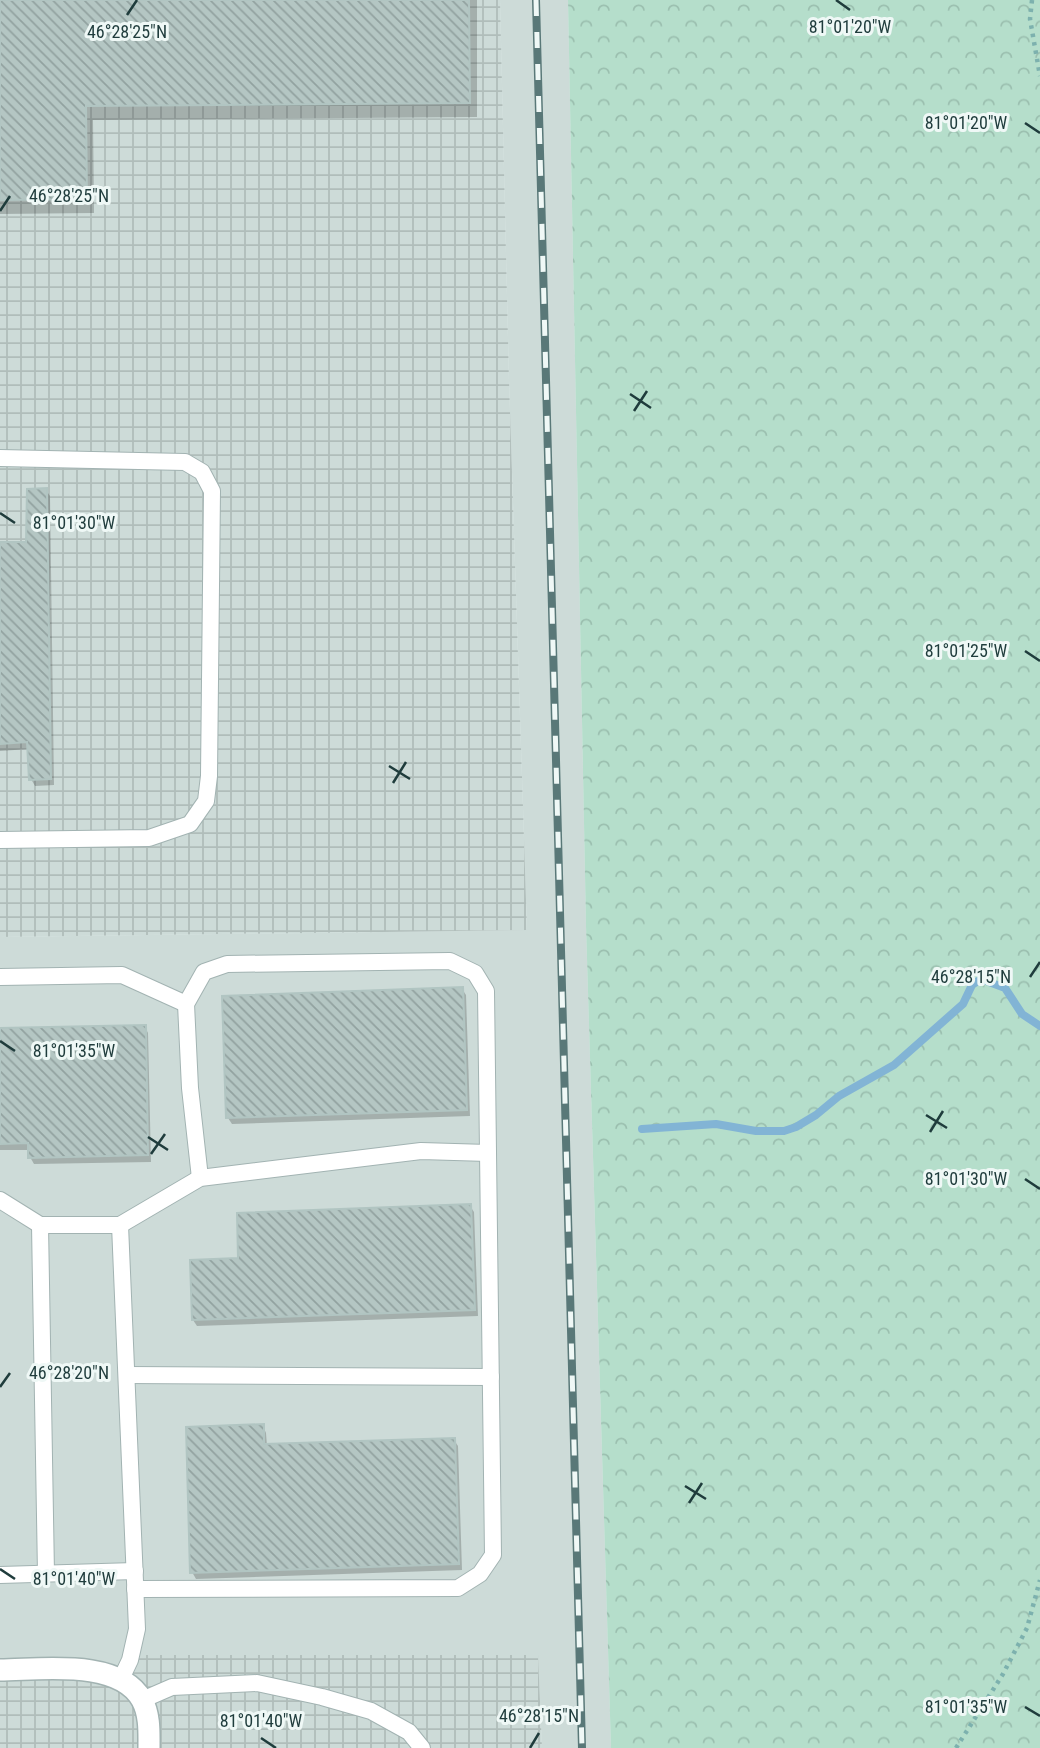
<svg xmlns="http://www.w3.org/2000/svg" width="1040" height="1748" viewBox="0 0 1040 1748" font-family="'Roboto Condensed',sans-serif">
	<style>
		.built { fill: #cddbd8 }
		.industrial { fill: url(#industrial-grid) }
		.forest { fill: url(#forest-crowns) }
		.shadow { fill: #0003 }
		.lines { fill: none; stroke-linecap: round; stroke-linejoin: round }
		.stream { stroke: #82b4d5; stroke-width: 8 }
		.building { fill: url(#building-back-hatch); stroke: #b1c5c2; stroke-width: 2 }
		.service-casing { stroke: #a2b3b2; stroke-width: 18 }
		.minor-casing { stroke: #a2b3b2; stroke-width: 24 }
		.path { stroke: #7db1ae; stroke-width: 4.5; stroke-dasharray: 3.5 5; stroke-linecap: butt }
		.service { stroke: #fff; stroke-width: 16 }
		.minor { stroke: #fff; stroke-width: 21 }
		.rail-casing { stroke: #597878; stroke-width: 8 }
		.rail { stroke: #eff8f6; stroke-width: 5; stroke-dasharray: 16; stroke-linecap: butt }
		.ticks { fill: none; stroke: #1f3c3c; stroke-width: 2.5 }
		.ticks-label { font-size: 18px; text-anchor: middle; fill: #1f3c3c; stroke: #eff8f6; stroke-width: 6; stroke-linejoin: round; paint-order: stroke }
	</style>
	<defs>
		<pattern id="industrial-grid" width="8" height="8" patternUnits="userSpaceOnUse" patternTransform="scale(1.75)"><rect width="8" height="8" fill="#cddbd8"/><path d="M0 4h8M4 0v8" fill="none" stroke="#b0bdba"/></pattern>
		<pattern id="forest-crowns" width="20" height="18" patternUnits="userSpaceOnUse" patternTransform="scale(1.75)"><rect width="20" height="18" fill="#b5decb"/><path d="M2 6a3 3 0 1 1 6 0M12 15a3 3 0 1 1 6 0" fill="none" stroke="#9bbfaf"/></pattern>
		<pattern id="building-back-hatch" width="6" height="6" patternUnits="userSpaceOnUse" patternTransform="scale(1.75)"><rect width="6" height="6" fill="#b4c6c3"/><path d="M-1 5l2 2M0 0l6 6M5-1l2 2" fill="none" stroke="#92a2a0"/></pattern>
	</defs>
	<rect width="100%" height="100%" fill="#dfebe9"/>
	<polygon class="built" points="500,0 568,0 586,926 611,1748 542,1748 538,1656 109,1678 0,1673 0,937 527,930 509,380"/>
	<g class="industrial">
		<polygon points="0,0 500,0 509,380 527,930 0,937"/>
		<polygon points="127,1655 538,1655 542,1748 0,1748 0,1673 108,1678"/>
	</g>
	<polygon class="forest" points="568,0 1040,0 1040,1748 611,1748 586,926"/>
	<g class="shadow">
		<polygon points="0,0 477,0 477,117 93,120 94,213 0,214"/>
		<polygon points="46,490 50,496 54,785 35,786 31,779 29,749 0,751 0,545 28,544"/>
		<polygon points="462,989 466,995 470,1116 232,1124 228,1118"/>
		<polygon points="145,1027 148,1033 151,1162 34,1164 30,1157 30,1150 0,1150 0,1030"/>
		<polygon points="470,1206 474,1212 478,1316 197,1326 193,1320 240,1260"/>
		<polygon points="263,1426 266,1433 267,1446 454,1440 458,1446 462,1570 196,1579 192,1572"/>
	</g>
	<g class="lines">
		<polyline class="stream" points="642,1129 716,1124 756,1131 784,1131 796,1127 816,1115 839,1096 894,1065 963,1004 972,985 981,979 1005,988 1022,1014 1040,1026"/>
	</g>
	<g class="building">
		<polygon points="0,0 469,0 470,103 86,106 87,199 0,200"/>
		<polygon points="47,488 51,779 29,780 27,742 0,744 0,542 26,542 27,489"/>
		<polygon points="463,987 467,1110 226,1118 222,996"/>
		<polygon points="146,1025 148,1155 28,1158 28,1143 0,1144 0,1028"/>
		<polygon points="471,1204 475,1310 192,1320 190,1260 238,1258 237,1213"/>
		<polygon points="264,1424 264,1444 455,1438 459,1564 190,1573 186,1427"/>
	</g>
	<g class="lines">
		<defs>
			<g id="service">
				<polyline points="0,458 185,462 202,472 212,491 209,776 206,801 190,824 149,838 0,840"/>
				<polyline points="0,977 122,975 186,1004"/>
				<polyline points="0,1200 40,1225 120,1225 200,1178 421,1151 488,1153"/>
				<polyline points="40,1225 46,1574"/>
				<polyline points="127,1375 491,1377"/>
				<polyline points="0,1575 135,1571"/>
				<polyline points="135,1589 458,1588 480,1574 493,1555 486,991 475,973 450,961 227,964 204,972 186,1004 190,1088 200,1178"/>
				<polyline points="120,1681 130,1660 137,1629 120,1225"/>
				<polyline points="142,1700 172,1687 257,1683 322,1697 371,1711 409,1732 422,1748"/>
			</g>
			<path id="minor" d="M0 1670C40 1670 119 1658 142 1700 150 1715 149 1732 149 1748"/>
		</defs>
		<use href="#service" class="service-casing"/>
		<use href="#minor" class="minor-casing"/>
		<g class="path">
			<polyline points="1032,0 1030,19 1040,76"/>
			<polyline points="956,1748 1003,1674 1027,1628 1040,1580"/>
		</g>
		<use href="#service" class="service"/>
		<use href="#minor" class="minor"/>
		<defs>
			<polyline id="rail" points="536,0 582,1748"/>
		</defs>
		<use href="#rail" class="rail-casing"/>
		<use href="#rail" class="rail"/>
	</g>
	<path class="ticks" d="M836 0 850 10M127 15 137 0M1025 123 1040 133M0 211 10 196M630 394 651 408M634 411 647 391M0 513 15 523M1025 651 1040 661M389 766 410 779M393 783 406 762M1030 977 1040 962M0 1041 15 1051M926 1115 947 1128M930 1132 943 1111M148 1137 168 1150M151 1154 165 1134M1025 1179 1040 1189M0 1387 10 1373M685 1486 706 1499M689 1503 702 1483M0 1569 15 1579M1025 1707 1040 1716M261 1738 276 1748M530 1748 539 1733"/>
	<g class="ticks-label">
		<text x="850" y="33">81°01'20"W</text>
		<text x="127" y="38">46°28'25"N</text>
		<text x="966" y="129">81°01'20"W</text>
		<text x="69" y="202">46°28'25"N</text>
		<text x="74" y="529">81°01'30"W</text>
		<text x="966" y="657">81°01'25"W</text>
		<text x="971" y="983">46°28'15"N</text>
		<text x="74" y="1057">81°01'35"W</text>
		<text x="966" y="1185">81°01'30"W</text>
		<text x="69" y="1379">46°28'20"N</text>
		<text x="74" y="1585">81°01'40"W</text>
		<text x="966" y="1713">81°01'35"W</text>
		<text x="539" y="1722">46°28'15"N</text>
		<text x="261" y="1727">81°01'40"W</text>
	</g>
</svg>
